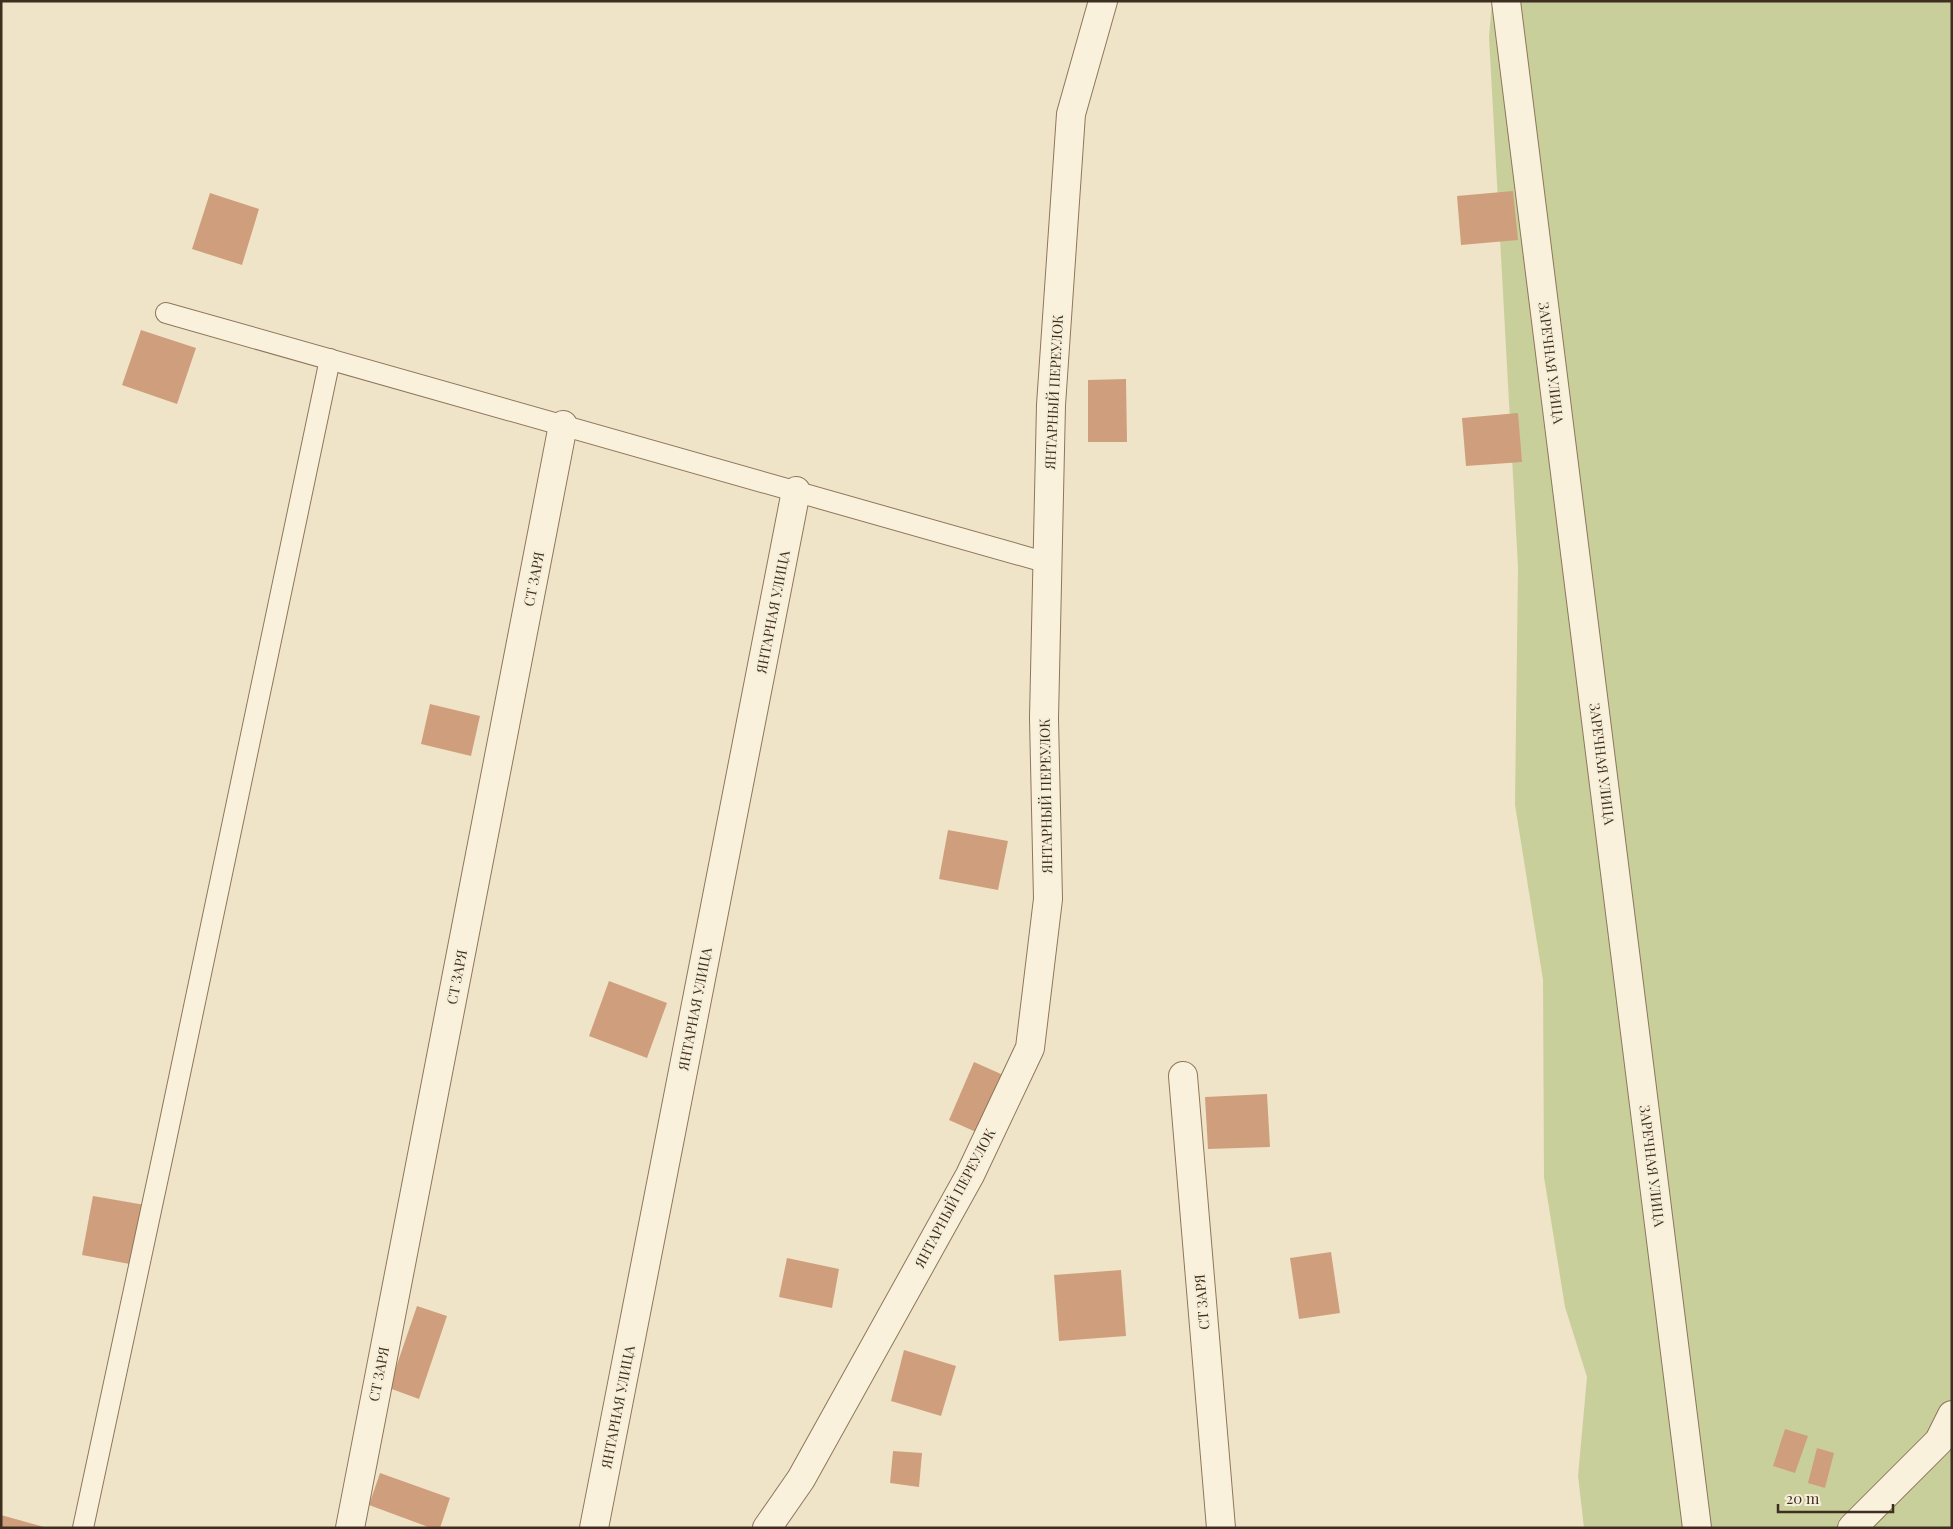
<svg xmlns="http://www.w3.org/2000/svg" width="1953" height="1529" viewBox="0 0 1953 1529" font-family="'Playfair Display',serif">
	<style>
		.green { fill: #c9cf9b }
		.building { fill: #cf9f7d }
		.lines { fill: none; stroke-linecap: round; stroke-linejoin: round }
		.lane-casing { stroke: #8d765c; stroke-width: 22 }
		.street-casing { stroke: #8d765c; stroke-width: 30 }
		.lane { stroke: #faf1dc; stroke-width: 20 }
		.street { stroke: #faf1dc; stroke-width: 28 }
		.labels { text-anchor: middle; stroke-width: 4; stroke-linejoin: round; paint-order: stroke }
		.street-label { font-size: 14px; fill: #3d2e20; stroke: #f7eed8 }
	</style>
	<rect width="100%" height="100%" fill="#f0e4c8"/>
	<polygon class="green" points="1492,1 1952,1 1952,1528 1584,1528 1578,1476 1587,1377 1565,1307 1544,1177 1543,980 1515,805 1518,567 1489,37"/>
	<g class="building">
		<polygon points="1513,191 1518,240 1461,245 1457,196"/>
		<polygon points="210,193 259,209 242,265 192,249"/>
		<polygon points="141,330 196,348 177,404 122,385"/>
		<polygon points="1126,379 1127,442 1088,442 1088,380"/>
		<polygon points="1518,413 1522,462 1466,466 1462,418"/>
		<polygon points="430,704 480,716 471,756 421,744"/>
		<polygon points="948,830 1008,841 998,890 939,879"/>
		<polygon points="609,981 667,1003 647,1058 589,1036"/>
		<polygon points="974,1062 1010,1078 985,1136 949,1120"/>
		<polygon points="1267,1094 1270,1147 1208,1149 1205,1097"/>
		<polygon points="93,1196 145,1205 135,1265 82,1255"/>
		<polygon points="1331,1252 1340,1313 1299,1319 1290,1258"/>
		<polygon points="787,1258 839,1269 832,1308 779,1297"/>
		<polygon points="1121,1270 1126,1336 1059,1341 1054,1275"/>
		<polygon points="417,1306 447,1316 419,1399 389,1388"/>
		<polygon points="904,1350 956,1366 941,1416 891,1401"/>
		<polygon points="1785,1429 1808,1436 1795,1473 1773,1466"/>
		<polygon points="1817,1448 1834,1453 1825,1488 1808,1483"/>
		<polygon points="893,1451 922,1453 919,1487 890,1483"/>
		<polygon points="380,1473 450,1498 440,1528 431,1528 369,1505"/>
		<polygon points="1,1515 44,1527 44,1528 1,1528"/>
	</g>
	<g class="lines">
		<defs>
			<g id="lane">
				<polyline points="166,313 1048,563"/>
				<polyline points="83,1528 165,1145 330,359"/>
			</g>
			<g id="street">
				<polyline points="1506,1 1697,1528"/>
				<polyline points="1183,1076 1221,1528"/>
				<polyline points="350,1528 563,425"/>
				<polyline points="594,1528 796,491"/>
				<polyline points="767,1528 801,1479 970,1175 1030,1048 1048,899 1044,718 1051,405 1071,114 1103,1"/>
				<polyline points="1852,1528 1939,1441 1952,1415"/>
			</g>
		</defs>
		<use href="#lane" class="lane-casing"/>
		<use href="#street" class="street-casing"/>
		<use href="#lane" class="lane"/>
		<use href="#street" class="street"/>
	</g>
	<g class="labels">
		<g class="street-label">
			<text transform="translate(1551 363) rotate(83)" y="5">ЗАРЕЧНАЯ УЛИЦА</text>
			<text transform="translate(1054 392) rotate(-87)" y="5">ЯНТАРНЫЙ ПЕРЕУЛОК</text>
			<text transform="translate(534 579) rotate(-79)" y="5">СТ ЗАРЯ</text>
			<text transform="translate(773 612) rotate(-79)" y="5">ЯНТАРНАЯ УЛИЦА</text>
			<text transform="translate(1602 764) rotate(83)" y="5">ЗАРЕЧНАЯ УЛИЦА</text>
			<text transform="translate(1046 796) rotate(-91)" y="5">ЯНТАРНЫЙ ПЕРЕУЛОК</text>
			<text transform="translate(457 977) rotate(-79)" y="5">СТ ЗАРЯ</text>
			<text transform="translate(695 1009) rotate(-79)" y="5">ЯНТАРНАЯ УЛИЦА</text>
			<text transform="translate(1652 1166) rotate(83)" y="5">ЗАРЕЧНАЯ УЛИЦА</text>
			<text transform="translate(955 1198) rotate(-62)" y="5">ЯНТАРНЫЙ ПЕРЕУЛОК</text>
			<text transform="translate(1202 1302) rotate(-95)" y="5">СТ ЗАРЯ</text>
			<text transform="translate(379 1374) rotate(-79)" y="5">СТ ЗАРЯ</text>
			<text transform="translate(618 1407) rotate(-79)" y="5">ЯНТАРНАЯ УЛИЦА</text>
		</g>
	</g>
	<rect width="1953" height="1529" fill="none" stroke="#3d2e20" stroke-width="5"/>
	<path d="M1778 1504v8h115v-8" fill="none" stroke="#3d2e20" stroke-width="2.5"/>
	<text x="1786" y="1504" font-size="15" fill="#3d2e20" stroke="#f7eed8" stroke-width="4" paint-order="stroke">20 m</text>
</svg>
